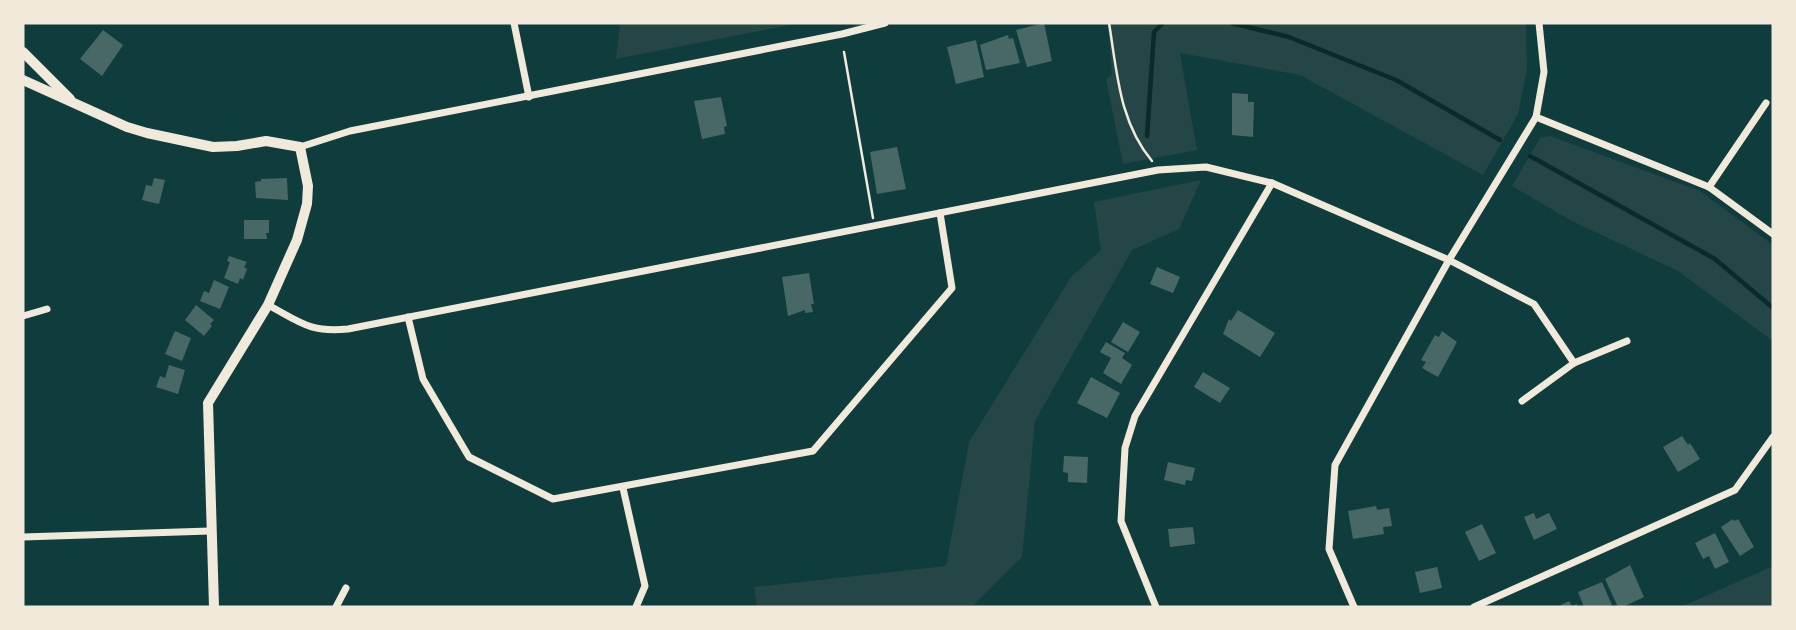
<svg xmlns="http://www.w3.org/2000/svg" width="1796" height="630" viewBox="0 0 1796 630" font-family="'PT Sans',sans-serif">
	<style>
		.green { fill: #244646 }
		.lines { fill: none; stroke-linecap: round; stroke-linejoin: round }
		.stream { stroke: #0a2a2b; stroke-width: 4.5 }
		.building { fill: #486865 }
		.path { stroke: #f1e9da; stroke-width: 2.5 }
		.minor { stroke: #f1e9da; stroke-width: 7 }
		.tertiary { stroke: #f1e9da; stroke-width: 10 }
	</style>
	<rect width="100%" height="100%" fill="#0f3d3e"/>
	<g class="green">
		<polygon points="620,23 799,23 616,59"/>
		<polygon points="1108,23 1526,23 1527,69 1518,114 1483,175 1300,75 1180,53 1197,150 1123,164 1106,79 1112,76"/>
		<polygon points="1550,136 1700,191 1773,245 1773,341 1678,271 1572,221 1512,186 1540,138"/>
		<polygon points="1201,180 1179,229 1132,250 1035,421 1022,557 972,607 757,607 754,587 946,566 969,442 1071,277 1101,250 1094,202"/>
		<polygon points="1773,566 1773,607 1681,607"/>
	</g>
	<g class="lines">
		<g class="stream">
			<polyline points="1231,23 1289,37 1396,80 1500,140"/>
			<polyline points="1147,136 1154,32 1163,23"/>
			<polyline points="1530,156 1715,259 1773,308"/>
		</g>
	</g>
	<g class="building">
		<polygon points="1044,23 1052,61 1027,67 1016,30"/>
		<polygon points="103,30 123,45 102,76 80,59"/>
		<polygon points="1008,35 1009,39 1013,38 1020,63 986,70 980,45"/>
		<polygon points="976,40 984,77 956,84 947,47"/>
		<polygon points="1232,93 1248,94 1248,102 1254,102 1253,137 1232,135"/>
		<polygon points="721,97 727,126 724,127 725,134 702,139 694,101"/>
		<polygon points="897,147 906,189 877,194 870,152"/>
		<polygon points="154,178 165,180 159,204 142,200 146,185 152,186"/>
		<polygon points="287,178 288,200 256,198 255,182 261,181 261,179"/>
		<polygon points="244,220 269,220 269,233 266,233 267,239 244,239"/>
		<polygon points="229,256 247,262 244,267 247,269 243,280 240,278 238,284 224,278 230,262 227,261"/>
		<polygon points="1157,267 1180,277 1173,293 1150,284"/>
		<polygon points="809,273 814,304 811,304 813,312 805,313 805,310 788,316 782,277"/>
		<polygon points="214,280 229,287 220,309 200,301 204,291 209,293"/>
		<polygon points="196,305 214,320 210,324 212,326 204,336 185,320"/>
		<polygon points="1238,310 1275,333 1260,357 1223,334 1229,319 1231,321"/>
		<polygon points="1123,322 1140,332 1128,352 1111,342"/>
		<polygon points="175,331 191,338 182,361 165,354"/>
		<polygon points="1442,331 1457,342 1438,377 1422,368 1426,362 1421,360 1435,335 1439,337"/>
		<polygon points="1106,342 1125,353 1122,358 1132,365 1121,384 1103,373 1111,358 1100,352"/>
		<polygon points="169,365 185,370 178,394 156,387 160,376 165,378"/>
		<polygon points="1203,372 1230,388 1220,403 1194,387"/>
		<polygon points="1091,377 1120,393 1107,418 1077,403"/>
		<polygon points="1682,436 1688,445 1690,443 1700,459 1678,472 1663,447"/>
		<polygon points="1064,456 1088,457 1087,483 1068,482 1068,473 1063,472"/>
		<polygon points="1168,462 1195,468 1192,481 1186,480 1185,485 1164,480"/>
		<polygon points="1376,506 1377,510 1389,508 1392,526 1383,527 1384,534 1353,539 1348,511"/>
		<polygon points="1534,513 1536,519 1549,513 1557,529 1534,540 1524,517"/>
		<polygon points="1733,519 1734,521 1738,519 1754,547 1740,556 1721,527"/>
		<polygon points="1482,524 1496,553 1479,561 1465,532"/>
		<polygon points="1193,527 1195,544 1170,547 1168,529"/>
		<polygon points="1715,533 1729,562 1715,569 1709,556 1703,559 1695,543"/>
		<polygon points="1630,565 1644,597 1623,607 1618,607 1605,579"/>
		<polygon points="1437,567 1442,588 1420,593 1415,572"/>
		<polygon points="1602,582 1612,605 1606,607 1584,607 1578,592"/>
		<polygon points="1569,601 1572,606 1577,604 1578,607 1557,607"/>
	</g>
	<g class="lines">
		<g class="path">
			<path d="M1109 23C1117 71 1119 122 1152 161"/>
			<polyline points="844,52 873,218"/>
		</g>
		<g class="minor">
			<polyline points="514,23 529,97"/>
			<polyline points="1536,117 1709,187 1773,234"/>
			<polyline points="300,147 350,131 842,34 885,23"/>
			<polyline points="1709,187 1766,103"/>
			<path d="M268 305C300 322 310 333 348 329L1158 170 1206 167 1272 183 1449 260 1534 304 1574 363"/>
			<polyline points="23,316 47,309"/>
			<polyline points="408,317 423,379 469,457 553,499 813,451 952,288 940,213"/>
			<polyline points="1522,401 1574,363 1627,341"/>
			<polyline points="623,488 645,586 636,607"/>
			<polyline points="23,537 210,531"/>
			<polyline points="336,607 346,588"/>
			<polyline points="1156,607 1121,521 1125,448 1135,416 1272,183"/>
			<polyline points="1354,607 1329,549 1335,465 1449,260 1536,117 1544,72 1539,23"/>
			<polyline points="1474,607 1735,490 1773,437"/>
		</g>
		<g class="tertiary">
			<polyline points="23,52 70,99"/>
			<polyline points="23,80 127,127 147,133 213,147 237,146 266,141 300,147 308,186 307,204 297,240 268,305 208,403 214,607"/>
		</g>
	</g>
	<rect width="1796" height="630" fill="none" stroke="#f1e9da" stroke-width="49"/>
</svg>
